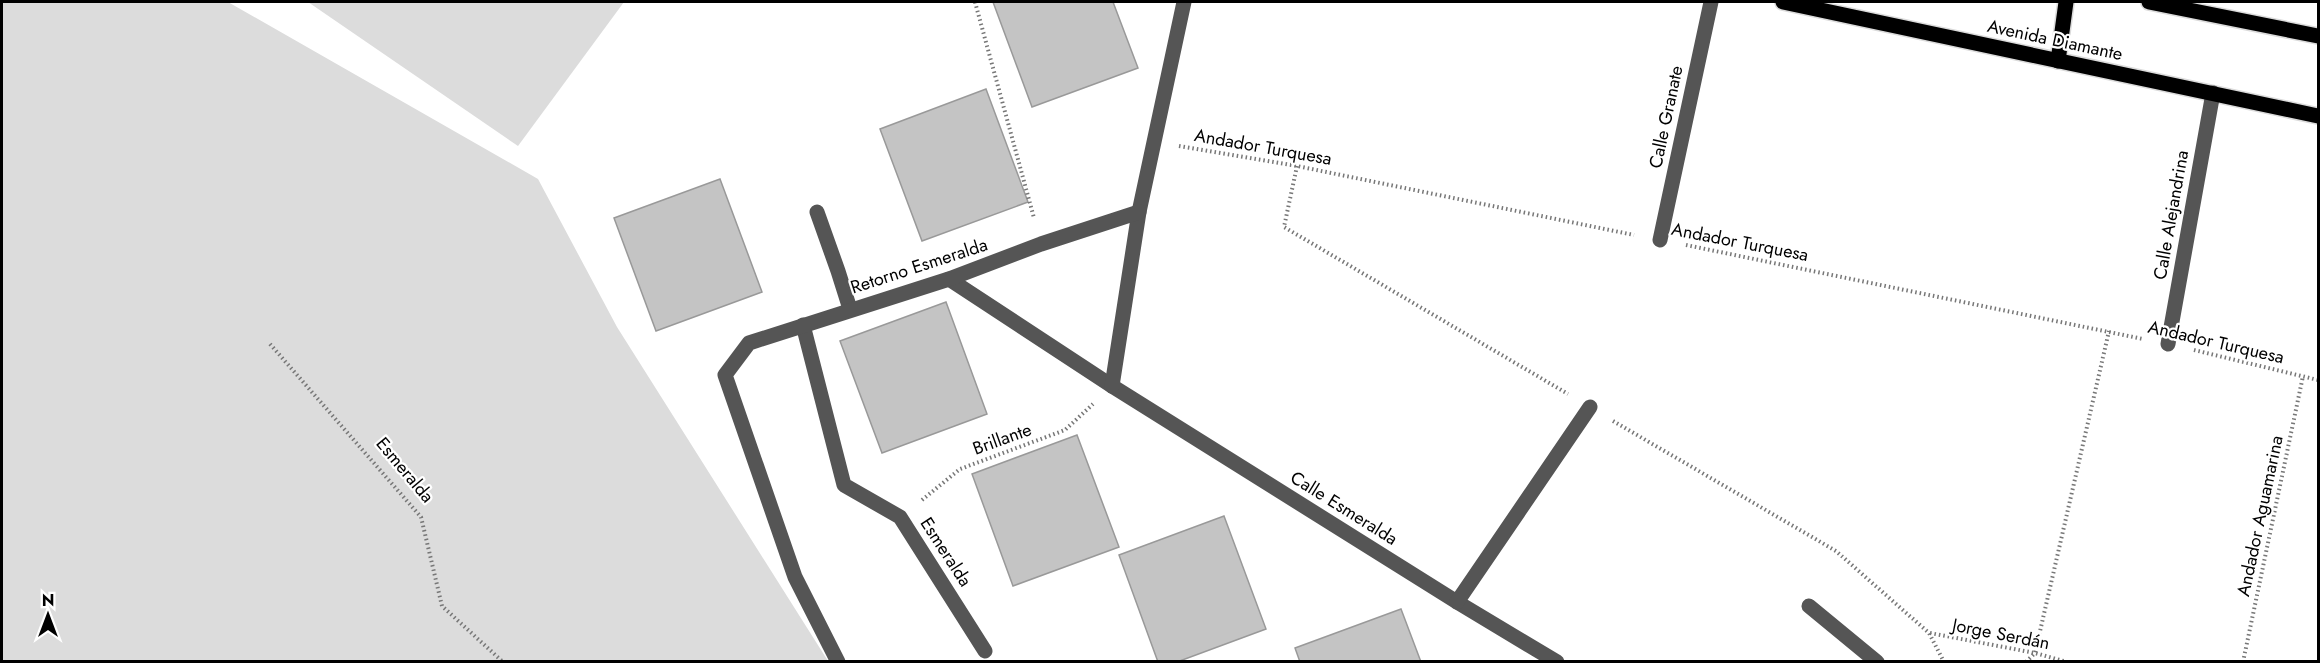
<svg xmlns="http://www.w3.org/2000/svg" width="2320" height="663" viewBox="0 0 2320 663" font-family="Jost,sans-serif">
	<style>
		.green { fill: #dcdcdc }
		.building { fill: #c4c4c4; stroke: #999; stroke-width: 1.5 }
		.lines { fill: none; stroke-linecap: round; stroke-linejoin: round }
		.major-casing { stroke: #dbdbdb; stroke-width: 18 }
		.path { stroke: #777; stroke-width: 4; stroke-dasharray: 1.5 3; stroke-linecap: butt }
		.minor { stroke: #555; stroke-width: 15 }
		.major { stroke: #000; stroke-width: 15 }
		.labels { text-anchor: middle; stroke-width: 4.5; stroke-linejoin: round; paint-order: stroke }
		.street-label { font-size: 18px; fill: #000; stroke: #fff }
	</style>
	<rect width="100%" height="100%" fill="#fff"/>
	<g class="green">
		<polygon points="2,2 228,2 538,179 617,327 828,661 2,661"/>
		<polygon points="308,2 624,2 518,146"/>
	</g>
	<g class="building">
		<polygon points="993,2 1113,2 1138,68 1032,107"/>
		<polygon points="986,89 1028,202 922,241 880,129"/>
		<polygon points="720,179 762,292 656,331 614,218"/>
		<polygon points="946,302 987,414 882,453 840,341"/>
		<polygon points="1077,435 1119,547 1013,586 972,474"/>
		<polygon points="1224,516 1266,629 1177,662 1158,662 1119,555"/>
		<polygon points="1401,609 1421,662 1300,662 1295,648"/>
	</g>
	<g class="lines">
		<defs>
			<g id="major">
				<polyline points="1783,2 2318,116"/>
				<polyline points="2149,2 2318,36"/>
				<polyline points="2058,61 2066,2"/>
			</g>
		</defs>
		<use href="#major" class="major-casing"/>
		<g class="path">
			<polyline points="975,2 1034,218"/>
			<polyline points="1179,146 1297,166 1634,235"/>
			<polyline points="1297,166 1284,227 1568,394"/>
			<polyline points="1686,245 2143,339"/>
			<polyline points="270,344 421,517 442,606 503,662"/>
			<polyline points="2194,350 2318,380"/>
			<polyline points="1613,421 1836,551 1929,633 1944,662"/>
			<polyline points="922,500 960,469 1065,430 1093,404"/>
			<polyline points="1930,633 2035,653 2067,662"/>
			<polyline points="2026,662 2035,653 2109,331"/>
			<polyline points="2243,662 2303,376"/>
		</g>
		<g class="minor">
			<polyline points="817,212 838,271 850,309"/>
			<polyline points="1660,240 1711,2"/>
			<polyline points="949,279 1112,386 1457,602 1557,662"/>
			<polyline points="803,325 844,485 900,517 985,651"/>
			<polyline points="2168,344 2213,93"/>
			<polyline points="1112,386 1139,212 1184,2"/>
			<polyline points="1457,602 1590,407"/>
			<polyline points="1809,606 1877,662"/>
			<polyline points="838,662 795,577 725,375 749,343 949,279 1041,244 1139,212"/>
		</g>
		<use href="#major" class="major"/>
	</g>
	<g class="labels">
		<g class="street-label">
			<text transform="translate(2055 40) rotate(12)" y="6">Avenida Diamante</text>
			<text transform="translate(1666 117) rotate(-78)" y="6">Calle Granate</text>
			<text transform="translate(1263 147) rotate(10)" y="6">Andador Turquesa</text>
			<text transform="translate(2171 215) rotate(-80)" y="6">Calle Alejandrina</text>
			<text transform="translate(1740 242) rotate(11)" y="6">Andador Turquesa</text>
			<text transform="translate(919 266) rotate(-18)" y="6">Retorno Esmeralda</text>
			<text transform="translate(2216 342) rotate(13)" y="6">Andador Turquesa</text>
			<text transform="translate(1002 439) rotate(-20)" y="6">Brillante</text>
			<text transform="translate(405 470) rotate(50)" y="6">Esmeralda</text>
			<text transform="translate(1344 508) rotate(32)" y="6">Calle Esmeralda</text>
			<text transform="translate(2260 516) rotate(-78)" y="6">Andador Aguamarina</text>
			<text transform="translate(946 552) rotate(57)" y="6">Esmeralda</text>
			<text transform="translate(2001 634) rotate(11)" y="6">Jorge Serdán</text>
		</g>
	</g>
	<rect width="2320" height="663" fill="none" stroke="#000000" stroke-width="6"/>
	<g transform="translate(48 615)" stroke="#ffffff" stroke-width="4.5" paint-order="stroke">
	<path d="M0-4.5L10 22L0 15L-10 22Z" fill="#000000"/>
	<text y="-9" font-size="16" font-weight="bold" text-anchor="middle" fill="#000000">N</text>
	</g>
</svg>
